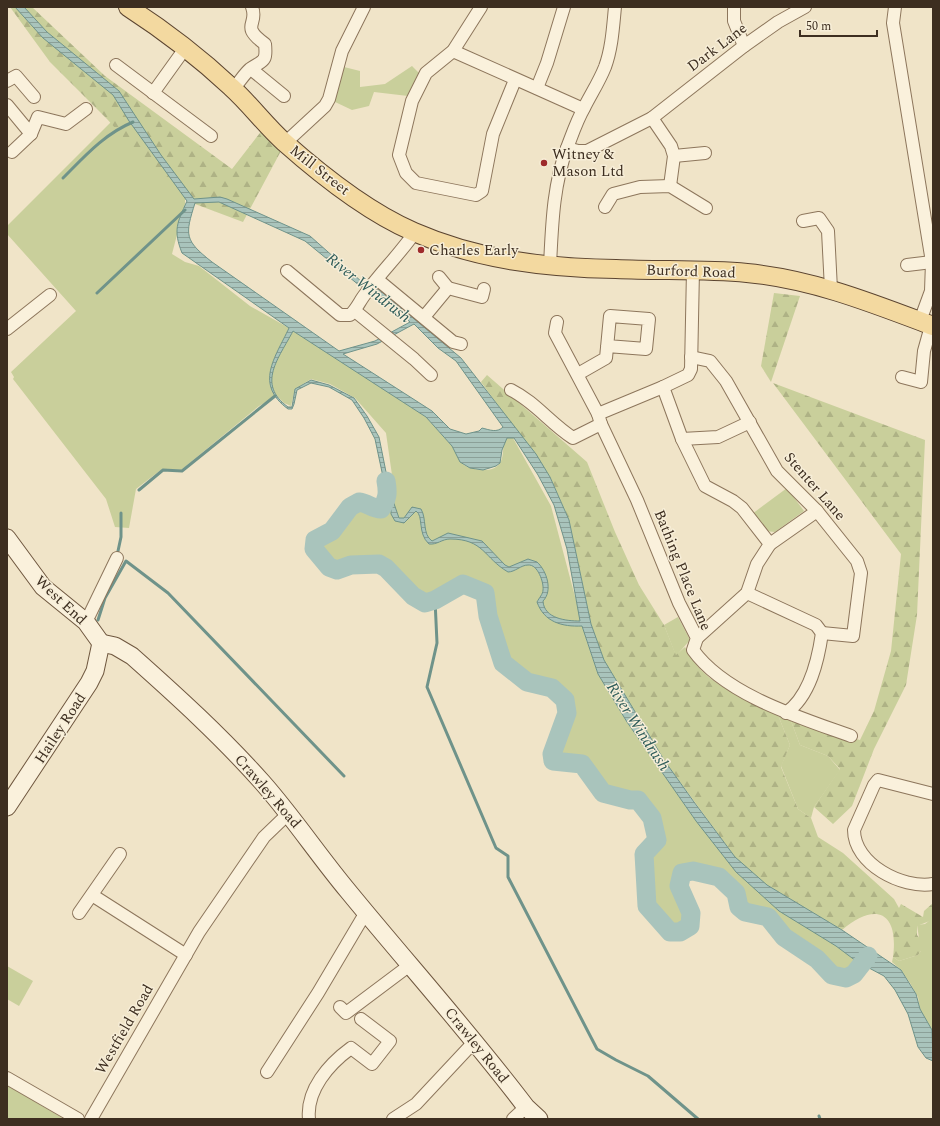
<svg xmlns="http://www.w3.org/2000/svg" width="940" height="1126" viewBox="0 0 940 1126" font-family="Spectral,serif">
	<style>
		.green { fill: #c9cf9b }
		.forest { fill: url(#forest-firs) }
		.water { fill: url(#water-rules); stroke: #6f938a; fill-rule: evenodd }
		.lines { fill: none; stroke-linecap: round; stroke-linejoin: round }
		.stream { stroke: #6f938a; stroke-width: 3 }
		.river { stroke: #a9c4bc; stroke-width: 19 }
		.street-casing { stroke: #8d765c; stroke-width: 14 }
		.secondary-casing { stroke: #6f573f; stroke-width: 19 }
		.primary-casing { stroke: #5b4430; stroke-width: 20 }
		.street { stroke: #faf1dc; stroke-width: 12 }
		.secondary { stroke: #faf1dc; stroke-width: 17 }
		.primary { stroke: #f3d9a0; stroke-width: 18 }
		.poi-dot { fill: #9e2a2b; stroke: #f7eed8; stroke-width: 1.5 }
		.labels { text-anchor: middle; stroke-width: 3; stroke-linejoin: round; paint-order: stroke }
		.street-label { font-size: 15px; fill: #3d2e20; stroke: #f7eed8 }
		.poi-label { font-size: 15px; fill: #3d2e20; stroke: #f7eed8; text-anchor: start }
		.water-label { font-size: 16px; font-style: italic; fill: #2f5d5a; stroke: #f7eed8 }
	</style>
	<defs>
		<pattern id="forest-firs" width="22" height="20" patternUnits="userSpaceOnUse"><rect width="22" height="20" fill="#c9cf9b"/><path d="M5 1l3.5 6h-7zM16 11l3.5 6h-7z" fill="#aeb285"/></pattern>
		<pattern id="water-rules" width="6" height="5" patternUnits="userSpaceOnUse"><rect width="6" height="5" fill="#a9c4bc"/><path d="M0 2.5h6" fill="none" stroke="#8ba098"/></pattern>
	</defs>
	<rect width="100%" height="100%" fill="#f0e4c8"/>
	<g class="green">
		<polygon points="412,66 424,78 408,96 374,92 369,106 352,110 333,101 344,67 360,71 360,87 385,84"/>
		<path d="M116 117 185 188V204L172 254 185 262 199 266 250 306 289 328 426 417 452 446 464 465C473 470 493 474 500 463 505 455 501 446 507 438H513L551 506 587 642 598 674 627 722 696 821 836 946 856 961 849 968 834 970 818 955 786 934 769 915 743 905 742 893 722 873 694 866 679 869 674 884 686 913V923L679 928H672L651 905 648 856 661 841 658 817 641 795 605 788 586 761 557 756 571 712 570 699 556 684 529 677 507 661 490 590 461 577 425 597C411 589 403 576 391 566 377 553 349 558 332 563L319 548 320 543 337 533 353 510 360 506 374 513H383L387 507 394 489 386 433 355 398 330 384 311 379 295 389 291 406 284 403 277 396 259 406 181 470 162 469 136 489 129 528 115 527 106 499 13 379 14 377 11 372 76 311 7 234V226Z"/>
		<polygon points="787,488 804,511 775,532 765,531 752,514"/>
		<polygon points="678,617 690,640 676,656 664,625"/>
		<polygon points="778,715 791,721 800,745 828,756 840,770 814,807 811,818 798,809 781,766 790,745"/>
		<polygon points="933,918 933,1032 920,1009 918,997 910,983 901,970 892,962 893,957 899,961 918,955 921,951 917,925 925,924"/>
		<polygon points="7,966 33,981 19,1006 7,999"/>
		<polygon points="7,1085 64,1119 7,1119"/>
	</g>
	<g class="forest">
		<polygon points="10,7 32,7 105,76 232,169 263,129 282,149 243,222 187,201 160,178 107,119 50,62"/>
		<polygon points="774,293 800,296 771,382 761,366"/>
		<path d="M487 375 587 462 615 532 639 585 664 625 676 655 685 647C689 652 691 658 695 663 713 687 752 702 778 715L790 745 781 767 798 809 811 818 818 837 843 853 894 899 899 908 901 904 923 917 924 911 933 903 932 920 917 926V935L921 940V951L918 955 899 961 893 957C899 911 875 902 842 930L767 885 735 857 664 760 604 661 591 624 569 520 550 477 481 382Z"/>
		<polygon points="773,383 925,440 917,615 906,685 874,749 852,806 833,824 814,807 840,769 828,756 800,745 791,721 860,740 874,711 891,651 901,554"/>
	</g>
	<path class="water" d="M15 7H24L47 32 119 91 161 155 194 199 220 197 227 199 310 236 362 282 377 288 461 358 536 454 550 477 569 520 591 624 604 660 664 760 694 802 735 857 767 885 842 930 901 970 916 994 920 1009 932 1030 933 1061 926 1058 918 1047 908 1014 895 990 884 976 856 961 836 946 779 911 736 872 696 821 627 722 598 674 582 626C562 627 544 622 537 602 539 598 543 594 543 590 544 583 538 564 528 565 521 565 515 572 508 572 484 558 484 539 450 539 442 539 437 545 429 544 417 533 424 516 416 511L404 523 395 521 391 514V501L388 500 386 507 382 505 386 491 375 439 364 418 352 400 329 387 311 383 297 390 294 404 292 409H288C254 384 275 358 289 328L182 253C173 230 177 223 187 201L129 121 113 95 43 38ZM219 202 305 241 360 286 375 291 410 322 375 341 339 351 212 262C184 240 185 235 195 203ZM414 324 438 348 456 361 503 427C497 433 490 430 482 428L479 431 466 434 450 429 432 411 343 354 377 344ZM293 331 426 417 452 446 460 462 470 468 483 470 496 466 500 463 502 450 507 438H514L538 475 554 505 567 549 580 621C567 621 544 619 543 601 553 591 547 571 537 562L528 559 509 567 505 565 482 541 448 533 432 541C422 534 427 519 421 509L412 507 404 518H399L390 492 379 437 367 416 354 398 329 385 311 380 295 389 292 407H288C256 384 279 358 293 331Z"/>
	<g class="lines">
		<g class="stream">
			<path d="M63 178C84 157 104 134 133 122"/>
			<polyline points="97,293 185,210"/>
			<polyline points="139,490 163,470 182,471 275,396"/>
			<polyline points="118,551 121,537 121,513"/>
			<polyline points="435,600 437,643 427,687 496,848 508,856 508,877 597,1049 616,1060 648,1076 698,1119"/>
			<polyline points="98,620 105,598 126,561 168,593 344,776"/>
			<polyline points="819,1116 820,1119"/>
		</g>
		<path class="river" d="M386 481C388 492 388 499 381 509 372 509 368 503 359 502L350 507 332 531 315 540 314 549 329 567 337 570 351 565 379 564 386 568 413 596 425 603 435 600 463 584 485 593 488 616 503 663 527 682 552 688 565 700 567 713 552 754 553 761 582 764 603 793 630 800H638L652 818 657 840 644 854 647 906 670 932H680L690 926 691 913 679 886 682 873 693 871 719 877 736 893 739 907 745 912 768 917 784 937 817 959 832 975 846 978 854 974 868 956"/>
		<defs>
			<g id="street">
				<polyline points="481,7 453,51 426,73 412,101 399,155 406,173 416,183 476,195 482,191 493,134 515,80"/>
				<polyline points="734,7 734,21 744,46"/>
				<polyline points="895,7 893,23 932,262 931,291 920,321"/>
				<polyline points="453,51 583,109"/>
				<polyline points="116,65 211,136"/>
				<polyline points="251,69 284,96"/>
				<polyline points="7,81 16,76 34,97"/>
				<polyline points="537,88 547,63 564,7"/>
				<path d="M233 89C239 83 244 74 250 69 263 60 267 63 265 44 239 25 259 25 252 7"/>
				<polyline points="153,93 186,47"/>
				<polyline points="7,105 31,134 38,117 66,124 86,109"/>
				<polyline points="652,118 671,146 674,156 670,186"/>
				<polyline points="285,143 325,106 329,99 342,51 364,7"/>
				<polyline points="567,148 578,151 587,151 652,118 744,46 778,22 805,7"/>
				<polyline points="12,152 31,134"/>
				<polyline points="674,156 705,153"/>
				<polyline points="605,207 613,194 640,187 670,186 706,208"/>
				<polyline points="803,221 819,218 828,231 831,289"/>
				<path d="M550 265C552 226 553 185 567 148 572 135 577 120 584 108 591 94 599 82 605 67 612 48 613 27 615 7"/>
				<polyline points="907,265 932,262"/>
				<polyline points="693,270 691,369 688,375 663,387 682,439 705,486 733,501 742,508 770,544 757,564 747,593 697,638"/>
				<path d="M287 271 340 315H350C357 309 360 300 366 293 381 272 400 254 415 232"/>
				<polyline points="439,277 448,288"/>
				<polyline points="378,280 453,342 461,344"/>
				<polyline points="355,311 414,359 431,375"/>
				<polyline points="424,317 448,288 482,297 484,289"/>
				<polyline points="557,322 555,333 598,414"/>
				<polyline points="7,329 50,295"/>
				<polyline points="691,357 710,361 726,381 777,471 817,511 857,561 861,573 853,636 822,633"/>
				<polyline points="578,374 606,358 610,316 649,319 646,349 607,346"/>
				<polyline points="902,377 921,382 924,351 931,326"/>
				<path d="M663 387 598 414 601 424 637 500 679 603 697 638 693 650C725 695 801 718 851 736"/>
				<path d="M511 390C535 402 551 424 573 438L601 424"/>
				<polyline points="682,439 718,437 750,422"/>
				<polyline points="770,544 817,511"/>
				<polyline points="747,593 816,625 822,633"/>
				<polyline points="86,622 117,558"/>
				<path d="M786 713C810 696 818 661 822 633"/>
				<path d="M933 794 878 780 874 785 854 830C854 864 902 889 933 884"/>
				<polyline points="92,895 186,955"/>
				<polyline points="79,913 120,854"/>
				<polyline points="340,1007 346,1013 410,965"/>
				<polyline points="267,1072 318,993 366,912"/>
				<polyline points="7,1078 78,1119"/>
				<polyline points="91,1119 199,932 264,837 289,813"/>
				<path d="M309 1119C306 1090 329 1064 351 1048L372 1064 390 1041 361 1019"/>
				<polyline points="393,1119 416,1104 474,1042"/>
				<polyline points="513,1119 526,1107"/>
			</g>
			<g id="secondary">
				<polyline points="7,538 43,587 86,622 101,643"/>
				<path d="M101 643 115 646 132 656C177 696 222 737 262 782 293 817 318 855 348 891 407 963 470 1033 526 1107L539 1119"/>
				<polyline points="7,807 89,683 95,671 101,643"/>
			</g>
			<path id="primary" d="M128 7C165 31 199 57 231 87 250 104 265 125 284 142 320 174 370 213 414 232 478 260 547 268 616 269 660 271 704 269 747 273 812 279 872 303 933 326"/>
		</defs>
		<use href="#street" class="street-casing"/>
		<use href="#secondary" class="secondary-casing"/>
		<use href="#primary" class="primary-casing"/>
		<use href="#street" class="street"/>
		<use href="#secondary" class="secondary"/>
		<use href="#primary" class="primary"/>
	</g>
	<g class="poi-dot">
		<circle cx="544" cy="163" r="4"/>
		<circle cx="421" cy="250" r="4"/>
	</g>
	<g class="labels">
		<g class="street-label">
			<text transform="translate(717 47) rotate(-37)" y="5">Dark Lane</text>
			<text transform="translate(320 170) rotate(38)" y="5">Mill Street</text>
			<text transform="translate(691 271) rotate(2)" y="5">Burford Road</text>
			<text transform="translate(815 486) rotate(49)" y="5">Stenter Lane</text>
			<text transform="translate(683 570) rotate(68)" y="5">Bathing Place Lane</text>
			<text transform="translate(61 600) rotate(43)" y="5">West End</text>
			<text transform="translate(60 728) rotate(-57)" y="5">Hailey Road</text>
			<text transform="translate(268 791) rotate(49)" y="5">Crawley Road</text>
			<text transform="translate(124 1029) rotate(-60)" y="5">Westfield Road</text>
			<text transform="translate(477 1045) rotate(51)" y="5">Crawley Road</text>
		</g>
		<g class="poi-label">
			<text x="552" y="159">Witney &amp;<tspan x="552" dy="17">Mason Ltd</tspan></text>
			<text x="429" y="255">Charles Early</text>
		</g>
		<g class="water-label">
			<text transform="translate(369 287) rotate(38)" y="6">River Windrush</text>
			<text transform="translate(639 726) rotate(57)" y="6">River Windrush</text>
		</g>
	</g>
	<rect width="940" height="1126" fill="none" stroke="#3d2e20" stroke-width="16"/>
	<path d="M800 30v6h77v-6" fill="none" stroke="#3d2e20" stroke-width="2"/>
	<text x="806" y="30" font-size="12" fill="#3d2e20" stroke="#f7eed8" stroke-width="3" paint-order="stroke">50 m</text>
</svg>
